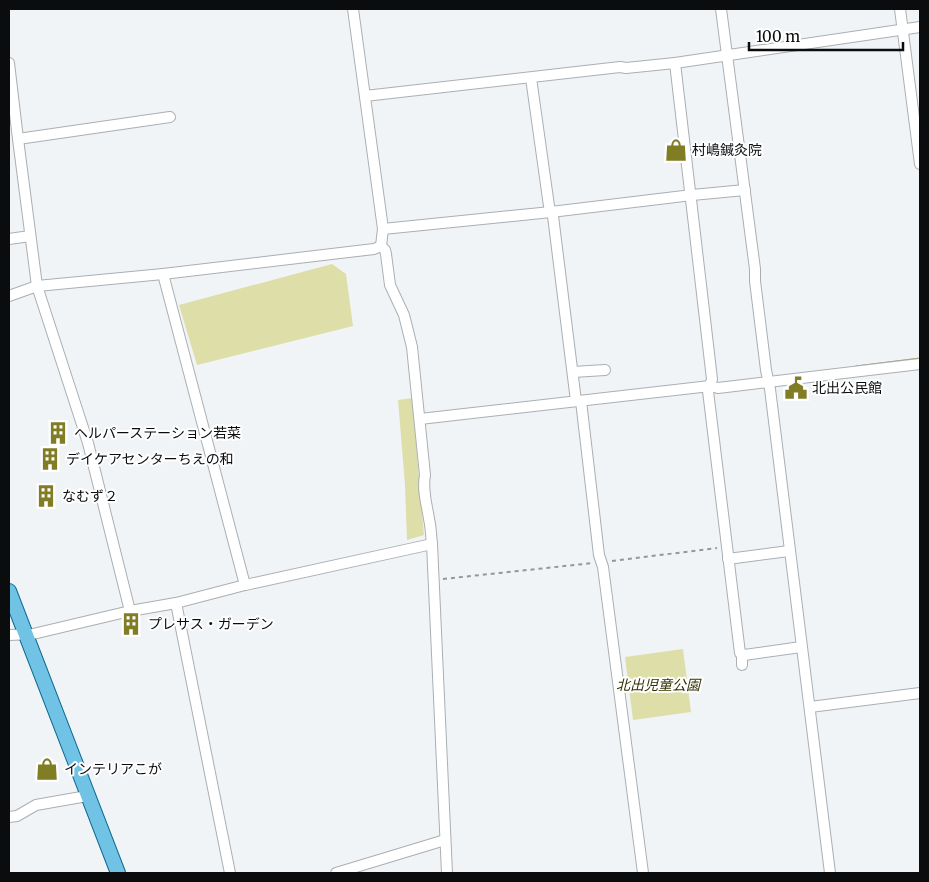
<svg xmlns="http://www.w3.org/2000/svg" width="929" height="882" viewBox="0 0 929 882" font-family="Merriweather,'Noto Sans JP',serif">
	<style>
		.green { fill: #dedea8 }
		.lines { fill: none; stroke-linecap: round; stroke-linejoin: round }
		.stream { stroke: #9c9b63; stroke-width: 3 }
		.minor-casing { stroke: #abafb1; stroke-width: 12 }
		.major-casing { stroke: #0f698f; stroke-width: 16 }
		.path { stroke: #94979a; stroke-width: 2; stroke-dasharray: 4 4; stroke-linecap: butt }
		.minor { stroke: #fff; stroke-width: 10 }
		.major { stroke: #71c3e6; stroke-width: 14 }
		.labels { text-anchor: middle; stroke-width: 4; stroke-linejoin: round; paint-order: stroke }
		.poi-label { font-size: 14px; fill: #0a0c0d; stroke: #fff; text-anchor: start }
		.park-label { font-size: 14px; font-style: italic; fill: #312f01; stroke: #fff }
	</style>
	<rect width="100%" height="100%" fill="#f0f4f7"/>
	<g class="green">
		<polygon points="332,264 346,274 353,326 197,365 179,305"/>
		<polygon points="412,398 424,535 407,540 405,485 398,400"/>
		<polygon points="683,649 691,712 633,720 625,657"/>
	</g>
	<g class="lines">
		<polyline class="stream" points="856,367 920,359"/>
		<defs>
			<g id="minor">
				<path d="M353 9 383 229 381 246 385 250 386 254 390 285 404 315 412 347 425 475C422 490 427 505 429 519 431 527 431 536 432 544L447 873"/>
				<polyline points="721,9 755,269 755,281 766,370 770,389 830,873"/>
				<polyline points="900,9 920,164"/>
				<polyline points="9,63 18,139 37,286 88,443 130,611"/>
				<polyline points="675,63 712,379 708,391 740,653 744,655 801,647"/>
				<polyline points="531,78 549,206 553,216 576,401"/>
				<polyline points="365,96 620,67 626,68 675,63 920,27"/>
				<polyline points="18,139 170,117"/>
				<polyline points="383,229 551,212 692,195 745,190"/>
				<polyline points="9,239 30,236"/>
				<polyline points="163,274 245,585"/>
				<polyline points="9,296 37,286 163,274 374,249 381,246"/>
				<polyline points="573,372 605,370"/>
				<polyline points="581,401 599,555 603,567 643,873"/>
				<polyline points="420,419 710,386 718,388 920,364"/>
				<polyline points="728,559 789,551"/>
				<polyline points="176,603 230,873"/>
				<polyline points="9,635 33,634 130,611 176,603 245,585 432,544"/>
				<polyline points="742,655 742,665"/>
				<polyline points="810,707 920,693"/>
				<polyline points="9,817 17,816 36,805 87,796"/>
				<polyline points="336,873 445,840"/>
			</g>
			<polyline id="major" points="9,591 118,873"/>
		</defs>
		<use href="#minor" class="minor-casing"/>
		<use href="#major" class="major-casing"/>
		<g class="path">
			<polyline points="612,561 717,548"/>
			<polyline points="443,579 593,563"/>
		</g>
		<use href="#minor" class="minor"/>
		<use href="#major" class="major"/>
	</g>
	<defs>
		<symbol id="shop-bare" viewBox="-9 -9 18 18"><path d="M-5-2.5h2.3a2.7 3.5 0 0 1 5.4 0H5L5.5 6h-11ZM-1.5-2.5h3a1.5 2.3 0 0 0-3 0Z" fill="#807d24" stroke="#fff" stroke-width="2.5" paint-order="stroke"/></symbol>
		<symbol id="civic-bare" viewBox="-9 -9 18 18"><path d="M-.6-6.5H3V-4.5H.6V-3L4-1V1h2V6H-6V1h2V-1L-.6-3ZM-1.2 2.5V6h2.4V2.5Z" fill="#807d24" stroke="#fff" stroke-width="2.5" paint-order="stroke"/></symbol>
		<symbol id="building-bare" viewBox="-9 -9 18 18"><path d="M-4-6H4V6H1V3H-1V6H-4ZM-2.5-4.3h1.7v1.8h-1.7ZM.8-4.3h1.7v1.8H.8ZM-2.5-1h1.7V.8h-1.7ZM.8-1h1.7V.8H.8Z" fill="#807d24" stroke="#fff" stroke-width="2.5" paint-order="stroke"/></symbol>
	</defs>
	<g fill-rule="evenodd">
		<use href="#shop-bare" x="660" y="134" width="32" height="32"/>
		<use href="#civic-bare" x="780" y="372" width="32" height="32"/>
		<use href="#building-bare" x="42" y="417" width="32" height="32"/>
		<use href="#building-bare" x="34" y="443" width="32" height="32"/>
		<use href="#building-bare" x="30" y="480" width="32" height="32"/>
		<use href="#building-bare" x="115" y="608" width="32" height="32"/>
		<use href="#shop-bare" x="31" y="753" width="32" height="32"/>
	</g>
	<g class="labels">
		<g class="poi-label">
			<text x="692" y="155">村嶋鍼灸院</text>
			<text x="812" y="393">北出公民館</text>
			<text x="74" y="438">ヘルパーステーション若菜</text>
			<text x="66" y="464">デイケアセンターちえの和</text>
			<text x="62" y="501">なむず２</text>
			<text x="148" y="629">プレサス・ガーデン</text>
			<text x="64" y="774">インテリアこが</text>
		</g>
		<g class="park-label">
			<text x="658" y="690">北出児童公園</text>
		</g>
	</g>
	<rect width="929" height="882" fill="none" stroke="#0a0c0d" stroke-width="20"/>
	<path d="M749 42v8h154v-8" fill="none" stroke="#0a0c0d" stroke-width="2.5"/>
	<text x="756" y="42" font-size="15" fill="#0a0c0d" stroke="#ffffff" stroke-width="4" paint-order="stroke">100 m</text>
</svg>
